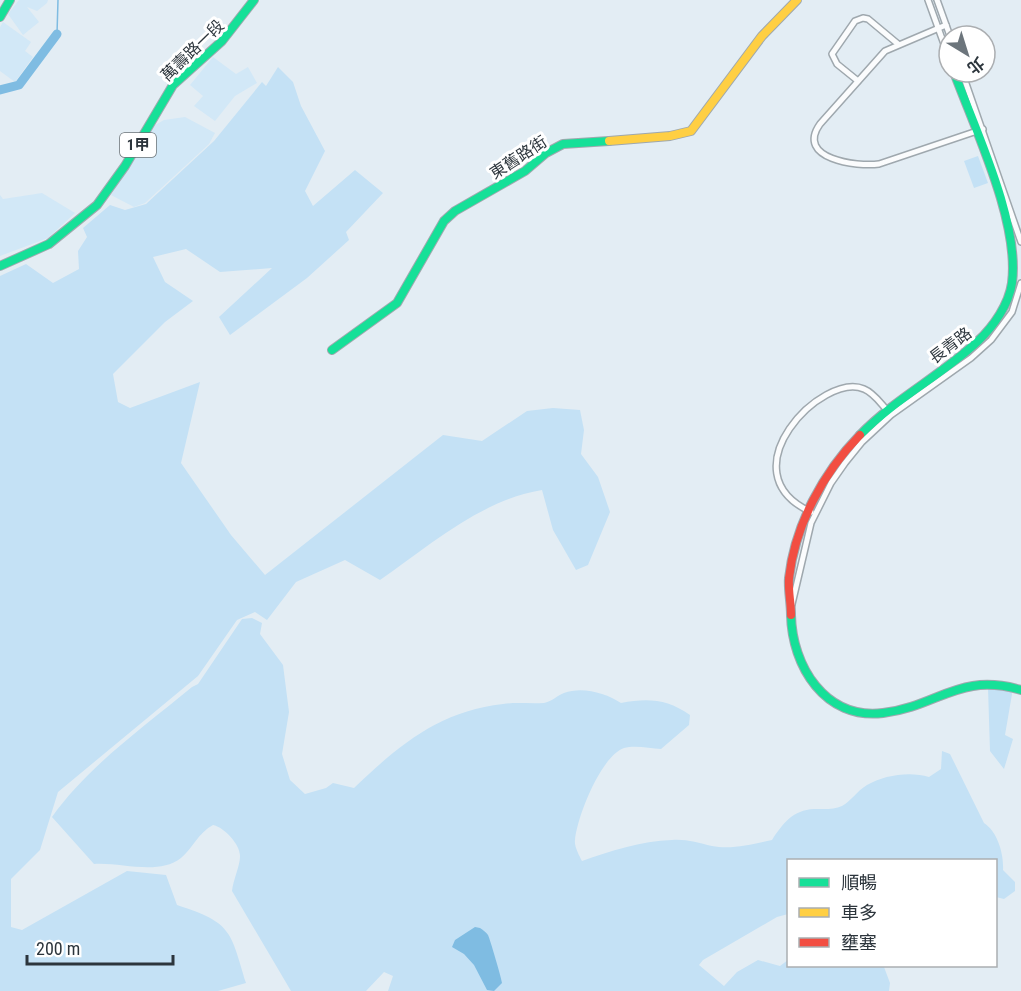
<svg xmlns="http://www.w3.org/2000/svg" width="1021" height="991" viewBox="0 0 1021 991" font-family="'Roboto Condensed','Noto Sans TC',sans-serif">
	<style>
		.built { fill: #d2e8f7 }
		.green { fill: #c4e1f5 }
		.water { fill: #7fbce2 }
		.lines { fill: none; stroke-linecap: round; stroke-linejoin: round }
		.stream { stroke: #7fbce2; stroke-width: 1.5 }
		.river { stroke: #7fbce2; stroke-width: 9 }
		.street-casing { stroke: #9fa8ae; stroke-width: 8 }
		.fast-casing { stroke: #9fa8ae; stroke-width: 10 }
		.slow-casing { stroke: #9fa8ae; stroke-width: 10 }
		.jam-casing { stroke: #9fa8ae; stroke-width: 10 }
		.street { stroke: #fbfcfd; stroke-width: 5 }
		.fast { stroke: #16e098; stroke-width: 8 }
		.slow { stroke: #ffcf43; stroke-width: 8 }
		.jam { stroke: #f24e42; stroke-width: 8 }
		.labels { text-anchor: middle; stroke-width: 6; stroke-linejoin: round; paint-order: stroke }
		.shield { fill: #fff; stroke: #6b7276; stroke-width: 1.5 }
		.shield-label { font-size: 15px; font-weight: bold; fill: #2c353c }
		.street-label { font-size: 16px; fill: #2c353c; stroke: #fff }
	</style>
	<rect width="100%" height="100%" fill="#e3edf4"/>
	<g class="built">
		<polygon points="19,0 48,0 47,3 37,11 27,7 39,22 23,35 8,14"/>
		<polygon points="3,22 31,42 25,51 33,57 15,82 0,71 0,27"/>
		<polygon points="213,57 236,74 248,67 257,83 235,96 215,121 194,106 203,96 190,85"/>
		<polygon points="185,117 215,133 209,144 145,203 134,207 111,195 150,128 164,120"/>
		<polygon points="42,193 75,213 48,238 0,256 0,195 3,199"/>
	</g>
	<g class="green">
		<path d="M278 67 293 82 301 106 325 151 305 191 313 206 355 170 383 193 346 232 349 240 307 278 230 335 219 317 272 268 220 272 186 249 153 257 165 282 193 301 165 322 113 374 118 402 130 408 200 382 181 463 231 535 265 575 443 435 482 441 527 411 553 408 580 410 584 430 581 454 598 477 610 512 588 565 576 570 553 530 542 490C481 500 429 546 380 580L345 560 296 582 267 620 255 612 237 620 198 676 58 792 40 850 11 879V927L22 930 127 871 166 875 177 905C232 923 230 930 246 983L218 991H0V276L26 264 53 283 79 269 78 251 87 237 83 228 110 205 125 210 146 204 214 141 262 82 266 86Z"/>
		<polygon points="978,156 988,183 974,188 964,161"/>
		<path d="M252 618 262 623 260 634 283 665 289 712 282 754 290 780 305 794 326 788 333 783 354 788C398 746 439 711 503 704 516 702 530 704 544 703 551 702 558 695 564 693 582 686 606 693 621 703 648 698 667 699 690 715L689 725 661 749C650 748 634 745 624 748 601 756 577 817 575 840 574 846 579 855 582 861 610 851 641 841 672 840 687 839 698 843 712 846 731 850 754 844 772 840 783 823 793 810 814 809 823 809 834 810 842 806 851 801 857 791 867 785 884 775 910 771 929 777L941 769 942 751 950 754 984 823C998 832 1004 855 1003 870L1015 882V891L1004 899 996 897V860H788V914L777 917 703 960 699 965 724 986 737 972 758 960 780 966 788 960V966H880L884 967 890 983 889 991H388L393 976 384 972 366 991H291L232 891C233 881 240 865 240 857 241 845 224 827 213 825 198 833 193 848 181 858 158 876 121 862 94 864L52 817C88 766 144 727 192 687L198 684 242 619Z"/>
		<polygon points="988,688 1011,691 1012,694 1005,735 1013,739 1004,769 990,751"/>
	</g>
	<path class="water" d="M475 927 480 928C483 930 486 932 488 935 490 939 502 980 502 983L494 991 487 990 474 965 464 954 452 947 455 940Z"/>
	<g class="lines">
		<polyline class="stream" points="57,34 58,0"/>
		<polyline class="river" points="0,90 19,85 57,34"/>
		<defs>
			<g id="street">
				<polyline points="928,0 949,58"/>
				<polyline points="937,0 950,36"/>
				<path d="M946 25 885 51 820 124C795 159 857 167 879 164L983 129"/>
				<polyline points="962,72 1021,242"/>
				<polyline points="858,81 837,64 832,54 855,21 863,18 868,19 898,44"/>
				<path d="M811 512C724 472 823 371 864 389 874 393 881 404 888 411"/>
				<polyline points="792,604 811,523 831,483 845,463 862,442 891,415 971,358 991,340 1012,312 1021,283"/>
			</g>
			<g id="fast">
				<polyline points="0,17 10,0"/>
				<polyline points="0,266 49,244 97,205 125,166 173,85 222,41 254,0"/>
				<polyline points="332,350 397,303 444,221 455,211 525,171 546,153 563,144 609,141"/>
				<path d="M860 435C896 398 941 376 978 341 994 326 1009 304 1012 283 1020 222 975 129 954 72"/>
				<path d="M791 615C792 666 825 720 883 713 939 706 959 672 1021 690"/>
			</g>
			<polyline id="slow" points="609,141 670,136 691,131 762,36 797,0"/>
			<path id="jam" d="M791 615C791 602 788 590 789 578 795 525 823 473 860 435"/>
		</defs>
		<use href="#street" class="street-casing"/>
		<use href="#fast" class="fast-casing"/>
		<use href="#slow" class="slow-casing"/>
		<use href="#jam" class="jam-casing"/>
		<use href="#street" class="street"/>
		<use href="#fast" class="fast"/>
		<use href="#slow" class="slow"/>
		<use href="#jam" class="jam"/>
	</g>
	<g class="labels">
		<rect class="shield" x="120" y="133" width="36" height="24" rx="4.5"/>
		<g class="shield-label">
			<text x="138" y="150">1甲</text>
		</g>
		<g class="street-label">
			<text transform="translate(192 50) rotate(-44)" y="6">萬壽路一段</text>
			<text transform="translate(518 157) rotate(-33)" y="6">東舊路街</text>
			<text transform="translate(950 345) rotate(-37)" y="6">長青路</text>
		</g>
	</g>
	<rect x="787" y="859" width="210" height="108" fill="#ffffff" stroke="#abaeb1" stroke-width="1.5"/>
	<rect x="799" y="878" width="30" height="9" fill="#16e098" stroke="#abaeb1" stroke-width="1.5"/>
	<text x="841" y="889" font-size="18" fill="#2c353c">順暢</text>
	<rect x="799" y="908" width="30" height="9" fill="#ffcf43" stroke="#abaeb1" stroke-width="1.5"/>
	<text x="841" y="919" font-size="18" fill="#2c353c">車多</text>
	<rect x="799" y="938" width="30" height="9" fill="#f24e42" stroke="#abaeb1" stroke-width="1.5"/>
	<text x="841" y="949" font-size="18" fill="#2c353c">壅塞</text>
	<g transform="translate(967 54) rotate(142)"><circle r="28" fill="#ffffff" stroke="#abaeb1" stroke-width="1.5"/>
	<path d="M0-4.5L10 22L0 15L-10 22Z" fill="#6c757c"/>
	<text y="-9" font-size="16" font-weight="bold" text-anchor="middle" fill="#2c353c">北</text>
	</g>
	<path d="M27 955v9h146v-9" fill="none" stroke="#2c353c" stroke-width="3"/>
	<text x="36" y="955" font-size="18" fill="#2c353c" stroke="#ffffff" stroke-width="4.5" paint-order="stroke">200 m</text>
</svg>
